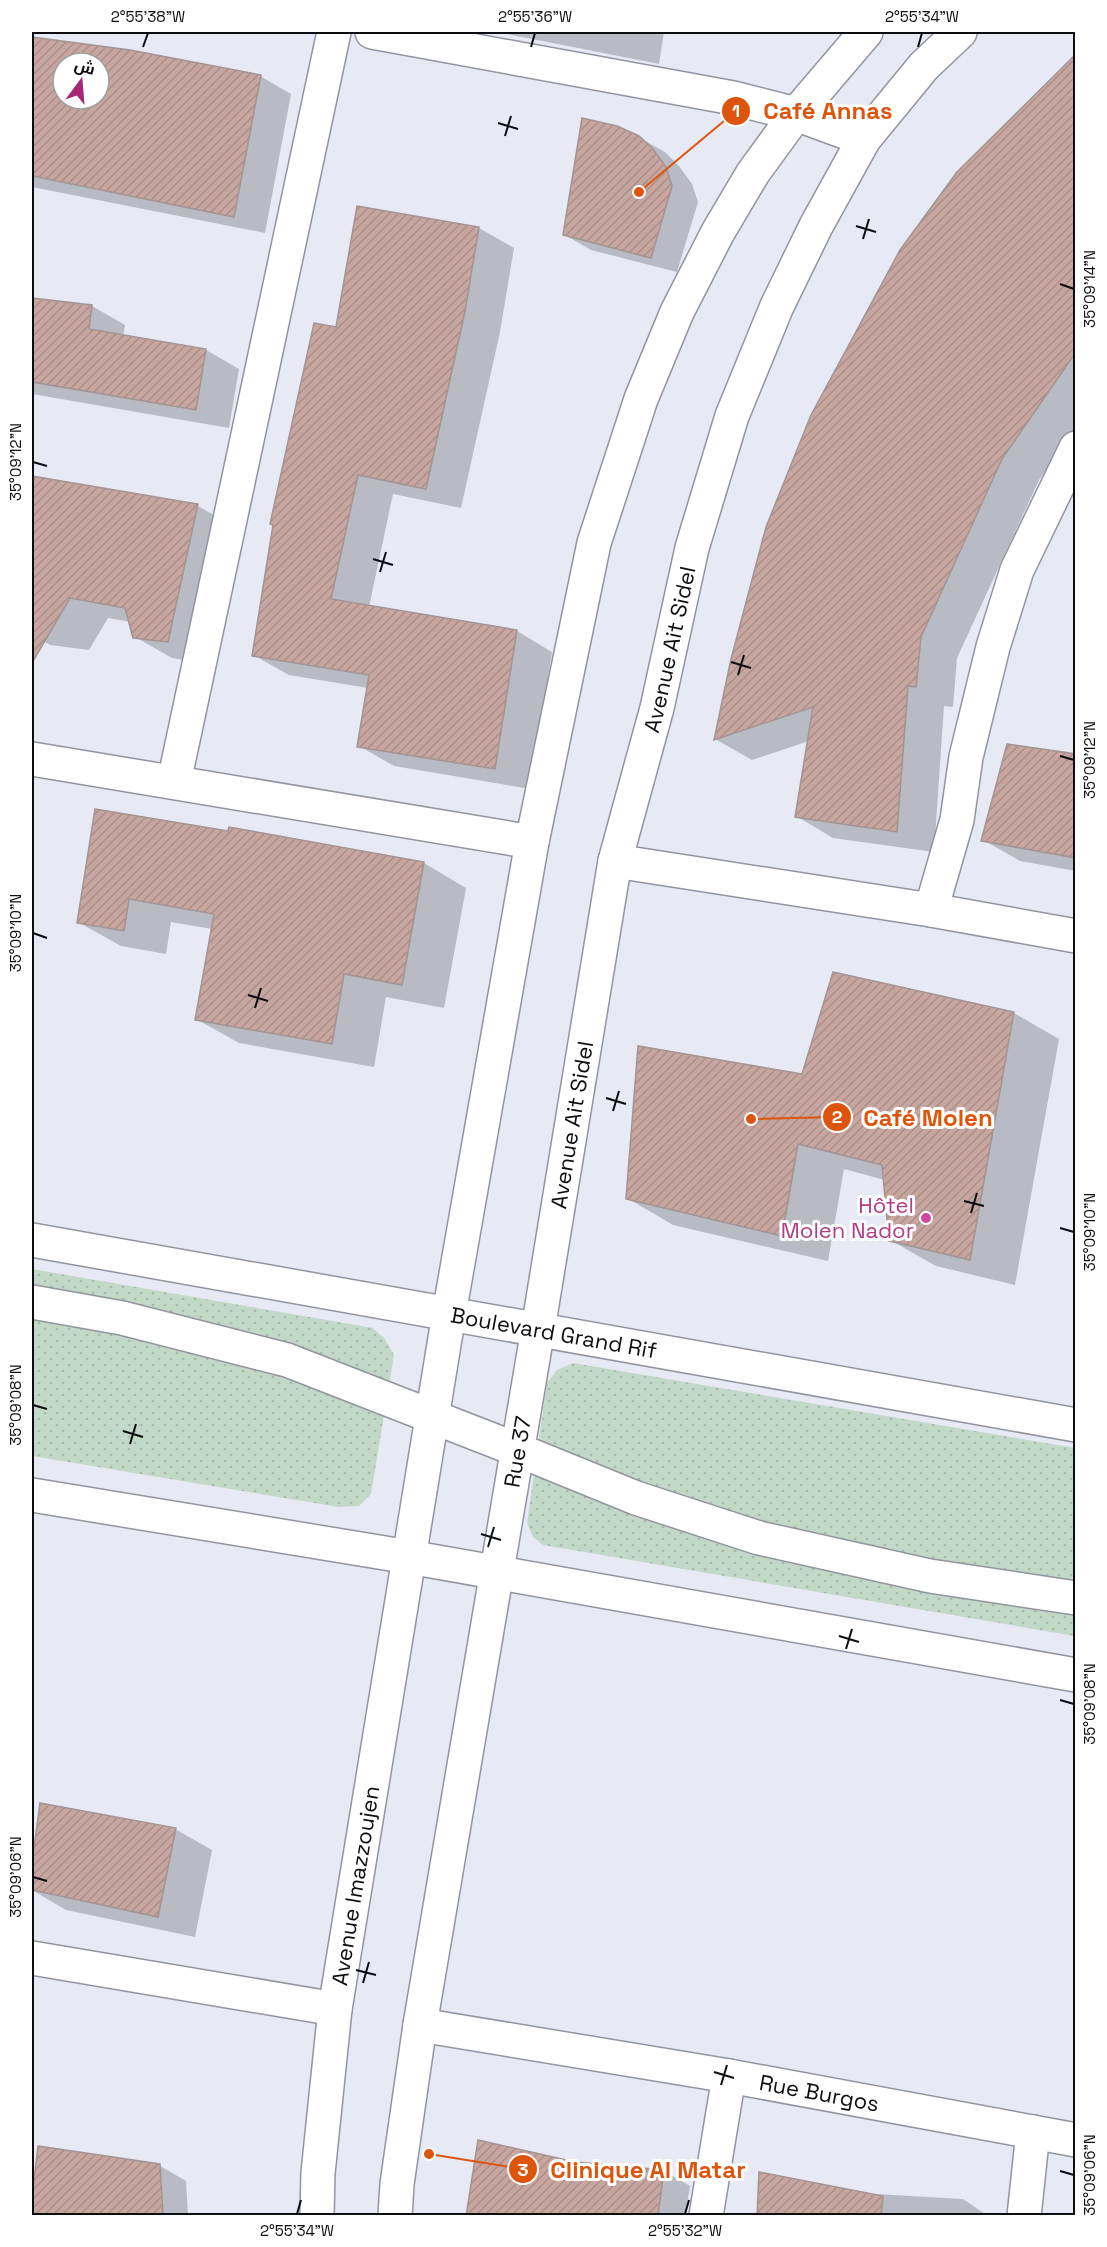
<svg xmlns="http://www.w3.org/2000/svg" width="1107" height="2247" viewBox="0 0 1107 2247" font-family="'Space Grotesk',Cairo,sans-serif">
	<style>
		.garden { fill: url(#garden-dots) }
		.shadow { fill: #0003; fill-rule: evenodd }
		.building { fill: url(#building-hatch); stroke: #a29492; stroke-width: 1.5; fill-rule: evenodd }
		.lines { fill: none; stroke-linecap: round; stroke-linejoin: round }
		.pedestrian-casing { stroke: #92949f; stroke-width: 36 }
		.minor-casing { stroke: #92949f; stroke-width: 36 }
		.tertiary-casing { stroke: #92949f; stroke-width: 36 }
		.pedestrian { stroke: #fff; stroke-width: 33 }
		.minor { stroke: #fff; stroke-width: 33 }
		.tertiary { stroke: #fff; stroke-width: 33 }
		.ticks { fill: none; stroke: #0c0d10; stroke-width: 2 }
		.hotel-dot { fill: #d1479c; stroke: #fff; stroke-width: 2 }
		.labels { text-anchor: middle; stroke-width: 6; stroke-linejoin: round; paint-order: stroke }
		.street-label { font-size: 22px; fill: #0c0d10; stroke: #fff }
		.hotel-label { font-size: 22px; fill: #b23c85; stroke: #fff; text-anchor: end }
		.leader { fill: none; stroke: #dd550c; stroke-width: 2 }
		.callout-dot { fill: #dd550c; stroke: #fff; stroke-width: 2 }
		.mark-label { font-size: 18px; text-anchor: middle; font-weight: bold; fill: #fff }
		.callout-label { font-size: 24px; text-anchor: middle; font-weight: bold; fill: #dd550c; stroke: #fff; stroke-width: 6; stroke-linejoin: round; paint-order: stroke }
		.neatline { fill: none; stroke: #0c0d10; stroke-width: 2 }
		.ticks-label { font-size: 15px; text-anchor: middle; fill: #0c0d10 }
	</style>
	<defs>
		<pattern id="garden-dots" width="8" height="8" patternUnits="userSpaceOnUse" patternTransform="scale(1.5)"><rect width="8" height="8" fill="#c3d9c7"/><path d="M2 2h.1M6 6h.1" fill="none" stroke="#a6b9aa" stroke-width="1.8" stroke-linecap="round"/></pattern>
		<pattern id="building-hatch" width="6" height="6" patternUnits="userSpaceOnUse" patternTransform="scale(1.5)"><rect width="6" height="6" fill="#c8a6a0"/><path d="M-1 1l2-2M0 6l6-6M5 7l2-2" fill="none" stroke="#ab8e89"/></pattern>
	</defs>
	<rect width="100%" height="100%" fill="#e7e9f5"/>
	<g class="garden">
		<polygon points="32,1269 373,1328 384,1338 394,1355 371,1494 359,1506 339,1507 32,1456"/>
		<polygon points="573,1363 1075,1448 1075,1636 543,1545 533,1537 527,1523 547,1383 557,1370"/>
	</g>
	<g class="shadow">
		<polygon points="497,32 664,32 659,64"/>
		<path d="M32 39 260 76 291 94 265 233 32 187ZM63 63H99V99H63Z"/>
		<polygon points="1076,56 1076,427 1039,480 957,658 953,707 944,706 934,852 833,838 796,816 809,741 752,760 715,739"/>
		<polygon points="638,137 665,152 679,166 692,184 698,202 677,272 591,250 565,235"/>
		<polygon points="479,228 514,248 500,332 461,508 393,494 369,607 517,631 552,652 530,789 394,766 359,746 368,688 289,675 253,655 337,329"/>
		<polygon points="32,299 92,306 125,325 123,336 206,350 239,369 229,428 32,394"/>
		<polygon points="32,478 198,506 235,527 205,663 172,658 135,637 131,622 108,618 89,650 50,645 32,634"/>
		<polygon points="1076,755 1076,871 1020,861 983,840"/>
		<polygon points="97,811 424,863 466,888 444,1008 386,997 374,1067 239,1043 196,1019 212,929 171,922 166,954 121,946 78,922"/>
		<polygon points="1014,1013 1059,1039 1015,1285 936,1266 890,1240 885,1180 844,1169 828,1261 673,1225 627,1198 803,1076"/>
		<polygon points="42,1805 175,1829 212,1850 195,1937 66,1910 32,1890 32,1873"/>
		<polygon points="39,2148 160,2166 186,2181 188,2216 32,2216"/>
		<polygon points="664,2171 690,2186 685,2216 467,2216"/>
		<polygon points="858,2193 963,2199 988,2216 759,2216"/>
	</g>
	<g class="building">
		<path d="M32 37 130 50 261 75 234 217 32 176ZM63 63H99V99H63Z"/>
		<polygon points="1076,54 1076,352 1002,459 921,637 916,687 908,686 897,832 795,817 813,707 714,740 731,659 766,527 811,415 900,250 957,172"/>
		<polygon points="582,118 617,126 639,136 653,149 666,167 672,186 651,258 563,235"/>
		<polygon points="357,206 479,227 465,311 426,489 358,475 331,599 517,630 495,769 357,747 369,675 252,656 273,525 270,524 314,323 336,327"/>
		<polygon points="32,298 92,305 89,329 206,349 196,410 32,382"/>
		<polygon points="32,476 198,504 168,642 133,638 125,608 70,598 32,663"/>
		<polygon points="1007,744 1076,754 1076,858 981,841"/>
		<polygon points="95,809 228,831 229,827 424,862 402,985 344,974 332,1044 195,1020 214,914 129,899 124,931 77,923"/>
		<polygon points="833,972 1014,1012 970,1260 889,1241 882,1165 798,1144 782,1236 626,1199 638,1046 802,1074"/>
		<polygon points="40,1803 176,1828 158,1917 32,1890 32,1863"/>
		<polygon points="478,2140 575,2162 664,2170 658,2216 466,2216"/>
		<polygon points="38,2146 160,2164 163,2216 32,2216 32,2196"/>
		<polygon points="759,2172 883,2196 881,2216 757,2216"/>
	</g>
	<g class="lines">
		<defs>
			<polyline id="pedestrian" points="32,1302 122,1318 287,1360 518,1450 636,1498 759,1538 930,1576 1076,1598"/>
			<g id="minor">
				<polyline points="372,32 733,98 796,114 864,139"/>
				<polyline points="32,759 532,842"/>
				<polyline points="174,782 334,32"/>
				<polyline points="615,861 931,910 1076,936"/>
				<polyline points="931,910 957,820 966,757 993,647 1017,570 1076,448"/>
				<polyline points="449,1314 532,842 594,543 641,399 677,312 718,232 753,173 796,114 866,32"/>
				<path id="s1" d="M538 1329 615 861 657 708 692 548 732 416 777 306 816 226 864 139 924 66 960 32"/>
				<polyline points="32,1958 335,2009"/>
				<path id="s2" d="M420 2025 729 2076 1076 2140"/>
				<polyline points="706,2216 729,2076"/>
				<polyline points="1024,2216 1033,2132"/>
			</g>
			<g id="tertiary">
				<path id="s3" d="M32 1240 1076 1425"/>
				<polyline points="32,1495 409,1557 1076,1675"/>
				<path id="s4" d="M317 2216 318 2173 335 2009 449 1314"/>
				<path id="s5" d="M395 2216 397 2184 420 2025 538 1329"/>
			</g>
		</defs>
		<use href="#pedestrian" class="pedestrian-casing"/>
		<use href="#minor" class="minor-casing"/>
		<use href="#tertiary" class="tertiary-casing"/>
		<use href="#pedestrian" class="pedestrian"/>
		<use href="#minor" class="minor"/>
		<use href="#tertiary" class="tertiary"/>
	</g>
	<path class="ticks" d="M143 47 148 33M531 47 535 33M918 47 922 33M498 123 518 129M505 136 511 116M856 226 876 232M863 239 869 219M1060 284 1074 289M33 462 47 466M373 559 393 565M380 572 386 552M731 662 751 668M738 675 744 655M1060 756 1074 760M33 933 47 938M248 995 268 1001M255 1008 261 988M606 1098 626 1104M613 1111 619 1091M964 1201 984 1206M971 1213 977 1193M1060 1228 1074 1232M33 1405 47 1409M123 1431 143 1437M130 1444 136 1424M481 1534 501 1540M488 1547 494 1527M839 1636 859 1642M846 1649 852 1629M1060 1700 1074 1704M33 1877 47 1881M356 1970 376 1975M363 1983 369 1962M714 2072 734 2078M721 2085 727 2065M1060 2171 1074 2175M297 2214 301 2200M685 2214 689 2200"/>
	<circle class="hotel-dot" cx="926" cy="1218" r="6"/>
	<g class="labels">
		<g class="street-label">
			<text dy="8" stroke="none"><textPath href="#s1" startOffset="693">Avenue Ait Sidel</textPath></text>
			<text dy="8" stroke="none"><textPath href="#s1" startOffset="207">Avenue Ait Sidel</textPath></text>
			<text dy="8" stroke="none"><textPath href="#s3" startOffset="530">Boulevard Grand Rif</textPath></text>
			<text dy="8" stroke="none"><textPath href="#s5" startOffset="774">Rue 37</textPath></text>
			<text dy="8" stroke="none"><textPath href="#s4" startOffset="333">Avenue Imazzoujen</textPath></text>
			<text dy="8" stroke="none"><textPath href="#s2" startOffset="405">Rue Burgos</textPath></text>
		</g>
		<g class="hotel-label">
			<text x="914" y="1213">Hôtel<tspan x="914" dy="25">Molen Nador</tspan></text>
		</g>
	</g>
	<path class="leader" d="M639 192L736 111M751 1119L837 1117M429 2154L523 2169"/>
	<g class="callout-dot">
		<circle cx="639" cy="192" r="6"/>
		<circle cx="751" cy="1119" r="6"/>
		<circle cx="429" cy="2154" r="6"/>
		<circle cx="736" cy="111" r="15"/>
		<circle cx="837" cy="1117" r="15"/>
		<circle cx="523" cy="2169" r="15"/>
	</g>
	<g class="mark-label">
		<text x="736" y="117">1</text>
		<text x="837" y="1123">2</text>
		<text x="523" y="2176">3</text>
	</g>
	<g class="callout-label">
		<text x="828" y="119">Café Annas</text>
		<text x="928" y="1126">Café Molen</text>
		<text x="648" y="2178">Clinique Al Matar</text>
	</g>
	<rect width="1107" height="2247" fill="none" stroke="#ffffff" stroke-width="66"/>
	<g transform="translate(81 81) rotate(16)"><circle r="28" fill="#ffffff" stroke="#9e9e9f" stroke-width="1.5"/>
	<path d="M0-4.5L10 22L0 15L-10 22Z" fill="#a72776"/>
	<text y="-9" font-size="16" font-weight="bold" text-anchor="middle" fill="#0c0d10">ش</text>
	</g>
	<rect x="33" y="33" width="1041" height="2181" class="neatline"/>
	<g class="ticks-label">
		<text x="148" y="22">2°55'38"W</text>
		<text x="535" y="22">2°55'36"W</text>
		<text x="922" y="22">2°55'34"W</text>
		<text transform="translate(1090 289) rotate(-90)" y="5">35°09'14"N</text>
		<text transform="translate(16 462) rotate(-90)" y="5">35°09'12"N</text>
		<text transform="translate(1090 760) rotate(-90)" y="5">35°09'12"N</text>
		<text transform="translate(16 933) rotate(-90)" y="5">35°09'10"N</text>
		<text transform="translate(1090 1232) rotate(-90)" y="5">35°09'10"N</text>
		<text transform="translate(16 1405) rotate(-90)" y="5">35°09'08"N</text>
		<text transform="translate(1090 1704) rotate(-90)" y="5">35°09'08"N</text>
		<text transform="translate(16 1877) rotate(-90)" y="5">35°09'06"N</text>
		<text transform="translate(1090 2175) rotate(-90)" y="5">35°09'06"N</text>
		<text x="297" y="2236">2°55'34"W</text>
		<text x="685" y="2236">2°55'32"W</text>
	</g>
</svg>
